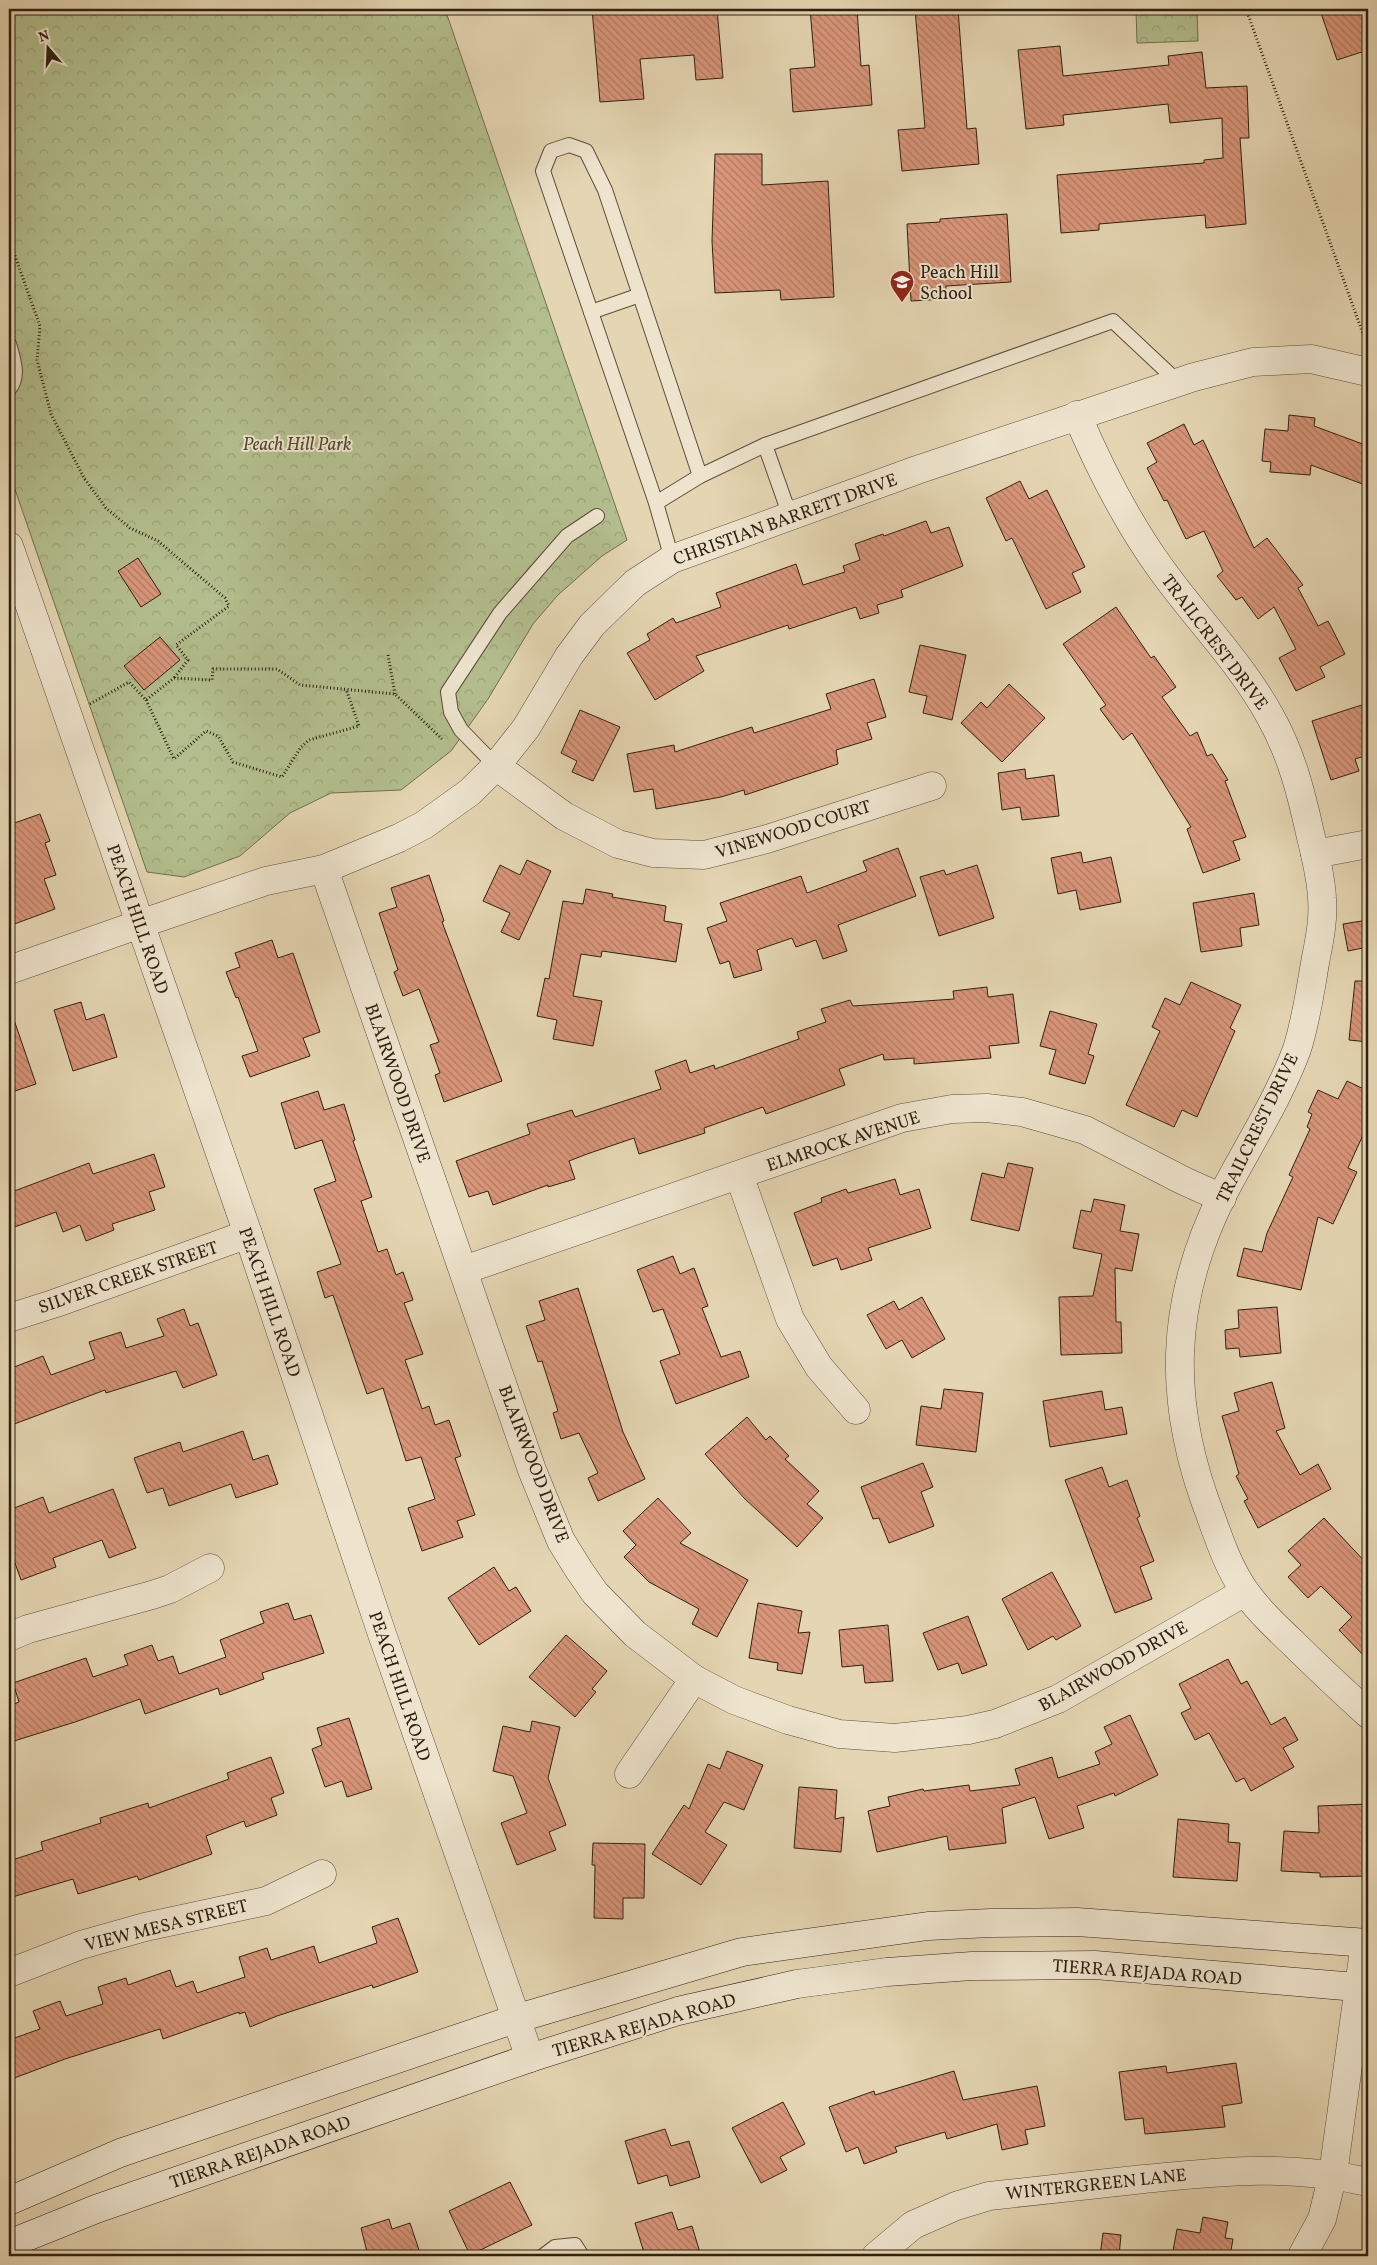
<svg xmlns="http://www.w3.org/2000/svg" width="1377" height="2265" viewBox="0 0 1377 2265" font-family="Vollkorn,serif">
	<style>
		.park { fill: url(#park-crowns); stroke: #716f50 }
		.building { fill: url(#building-back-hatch); stroke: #2f2011 }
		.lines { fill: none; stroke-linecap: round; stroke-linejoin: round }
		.service-casing { stroke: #5c4e3a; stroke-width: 16 }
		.minor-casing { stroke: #5c4e3a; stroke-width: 29 }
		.tertiary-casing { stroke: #5c4e3a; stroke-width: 29 }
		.secondary-casing { stroke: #2f2011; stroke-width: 29 }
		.path { stroke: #2f2011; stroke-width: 3; stroke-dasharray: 1 2.5; stroke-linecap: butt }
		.service { stroke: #eee4ce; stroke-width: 14 }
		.minor { stroke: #eee4ce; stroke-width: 28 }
		.tertiary { stroke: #eee4ce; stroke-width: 28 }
		.secondary { stroke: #eee4ce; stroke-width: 28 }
		.labels { text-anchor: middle; stroke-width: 4; stroke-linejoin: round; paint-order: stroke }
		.poi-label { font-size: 18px; fill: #2f2011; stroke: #eee4ce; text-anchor: start }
		.park-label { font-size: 18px; font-style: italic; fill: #504830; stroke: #eee4ce }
		.street-label { font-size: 18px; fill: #2f2011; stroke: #eee4ce }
	</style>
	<defs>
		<pattern id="park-crowns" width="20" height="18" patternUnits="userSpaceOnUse" patternTransform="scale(1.25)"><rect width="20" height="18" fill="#b3be8e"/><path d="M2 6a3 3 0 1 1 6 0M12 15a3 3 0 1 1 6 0" fill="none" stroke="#9aa379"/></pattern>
		<pattern id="building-back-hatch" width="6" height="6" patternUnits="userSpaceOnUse" patternTransform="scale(1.25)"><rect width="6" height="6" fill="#da967a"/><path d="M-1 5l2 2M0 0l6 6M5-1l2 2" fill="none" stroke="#b17a63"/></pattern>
	</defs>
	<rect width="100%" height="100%" fill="#e5d6b3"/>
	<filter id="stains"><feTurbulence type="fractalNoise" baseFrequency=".004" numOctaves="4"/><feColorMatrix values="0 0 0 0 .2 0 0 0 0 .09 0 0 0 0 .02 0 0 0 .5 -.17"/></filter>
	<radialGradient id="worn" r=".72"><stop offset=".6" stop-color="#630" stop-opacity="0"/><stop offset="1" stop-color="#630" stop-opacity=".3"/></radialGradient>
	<g class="park">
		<polygon points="9,9 445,9 627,540 602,556 558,595 533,624 488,699 451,751 401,790 331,793 290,813 240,856 184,877 147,872 9,472"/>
		<polygon points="1136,9 1197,9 1198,41 1137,43"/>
	</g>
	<g class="building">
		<polygon points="592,9 717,9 723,78 696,80 694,55 640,59 644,99 600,102"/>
		<polygon points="810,9 857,9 861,66 869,65 872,105 793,112 790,69 815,67"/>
		<polygon points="915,9 958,9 967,129 976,128 979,164 902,171 898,130 925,128"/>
		<polygon points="1334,9 1368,9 1368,50 1337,60 1321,13"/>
		<polygon points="1060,46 1063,76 1169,65 1168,56 1202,52 1206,88 1247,86 1249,138 1240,138 1246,224 1206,228 1205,215 1099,224 1099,230 1061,233 1057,175 1204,163 1204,160 1223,158 1222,118 1170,123 1168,104 1063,115 1064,125 1026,129 1018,50"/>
		<polygon points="715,154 762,154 762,185 828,181 834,297 781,300 780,290 715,293 712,241"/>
		<polygon points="1007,214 1011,282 946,286 946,299 911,301 907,224 940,222 940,219"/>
		<polygon points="1289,415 1315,418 1314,426 1368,446 1368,486 1311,465 1310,475 1270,472 1271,462 1262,461 1265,429 1288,431"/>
		<polygon points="1184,424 1194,445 1203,440 1254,548 1267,538 1303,585 1298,588 1318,626 1328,621 1345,654 1320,667 1325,677 1296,691 1279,658 1296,649 1274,607 1258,619 1242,597 1236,600 1217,576 1223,571 1204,531 1186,539 1167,500 1164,501 1147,468 1157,462 1147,443"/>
		<polygon points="1020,481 1029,499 1047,490 1085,567 1072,573 1081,592 1046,609 1012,538 1006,541 986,498"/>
		<polygon points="926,521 931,533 949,527 963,566 901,590 903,597 877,605 879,613 860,619 856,607 789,629 788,625 696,656 704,671 655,700 627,653 650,640 647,634 673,618 676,623 721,607 716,593 796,564 803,585 845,572 843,566 860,560 855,544 883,534 884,536"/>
		<polygon points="138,558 161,594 141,607 118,571"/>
		<polygon points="1116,607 1151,658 1154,656 1176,687 1162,697 1190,736 1197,732 1207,756 1212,754 1228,780 1225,781 1246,837 1233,841 1240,860 1203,873 1187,829 1191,827 1132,733 1123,740 1100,709 1106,705 1063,644"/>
		<polygon points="160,637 180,660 144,690 124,666"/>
		<polygon points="920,645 966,655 952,720 923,713 927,696 909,692"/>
		<polygon points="874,679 886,717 867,723 872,739 836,750 838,764 745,795 744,790 721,797 656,809 653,789 634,792 627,754 674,745 675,752 752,727 754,733 831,709 826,694"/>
		<polygon points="1009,684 1045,718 1002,762 961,723 981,702 987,708"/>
		<polygon points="1368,703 1368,755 1355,759 1359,771 1331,780 1312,721"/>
		<polygon points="580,710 620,727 593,781 572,772 577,761 561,753"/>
		<polygon points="1025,769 1026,779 1054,775 1059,816 1022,820 1020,807 1002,810 998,773"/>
		<polygon points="40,814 50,841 45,843 56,875 44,879 55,909 9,926 9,825"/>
		<polygon points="898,848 916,896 838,925 847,951 823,959 816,940 796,947 792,938 757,950 762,970 734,978 729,961 720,964 707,928 727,921 720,903 801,876 807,893 867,871 863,861"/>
		<polygon points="1081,852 1083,863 1111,857 1121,902 1080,910 1076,890 1058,894 1051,858"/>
		<polygon points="527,860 551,871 519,940 501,932 510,913 483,901 500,865 520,875"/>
		<polygon points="977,865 994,918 939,936 920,877 944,870 946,875"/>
		<polygon points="429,875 444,921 442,922 502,1081 444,1102 435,1075 440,1073 430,1045 439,1042 419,989 403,996 394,972 398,970 379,913 397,907 391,888"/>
		<polygon points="586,889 613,894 612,897 666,906 664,921 682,924 676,962 602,951 601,957 581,954 573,996 602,1001 593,1046 553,1039 557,1020 537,1016 545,978 549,979 563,901 583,904"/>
		<polygon points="1254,893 1259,925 1240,928 1242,946 1201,952 1193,903"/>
		<polygon points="1368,920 1368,947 1348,951 1343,924"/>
		<polygon points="272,940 278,958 293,953 320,1032 303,1038 310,1056 250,1077 242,1056 258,1051 238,997 236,998 226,972 240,967 235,953"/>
		<polygon points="1355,981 1368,981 1368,1042 1349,1040"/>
		<polygon points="1191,982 1241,1005 1230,1028 1235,1031 1197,1117 1182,1110 1174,1127 1126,1105 1160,1031 1152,1027 1165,998 1180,1005"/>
		<polygon points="987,987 988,997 1013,994 1019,1043 989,1046 991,1058 914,1064 914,1058 884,1060 883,1054 839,1069 845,1085 766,1114 763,1107 704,1128 705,1133 639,1154 634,1138 587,1154 569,1161 575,1179 548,1187 548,1185 493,1205 488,1191 469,1197 456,1161 530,1134 527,1124 572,1110 575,1117 661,1089 655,1071 686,1060 690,1073 714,1065 715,1069 799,1039 797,1032 826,1022 821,1009 850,1000 853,1006 954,999 953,991"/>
		<polygon points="81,1002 86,1020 104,1014 117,1057 73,1071 54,1010"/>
		<polygon points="1050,1011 1097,1024 1088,1054 1094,1056 1085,1084 1049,1074 1056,1050 1040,1046"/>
		<polygon points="12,1014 36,1084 9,1093 9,1015"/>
		<polygon points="1347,1081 1368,1091 1368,1124 1348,1168 1357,1172 1333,1224 1318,1217 1301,1290 1237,1276 1244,1248 1262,1252 1267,1233 1293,1177 1289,1175 1310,1129 1307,1127 1312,1114 1308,1112 1318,1090 1338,1099"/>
		<polygon points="318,1091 324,1110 344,1104 355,1140 353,1141 372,1197 361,1201 378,1252 387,1249 396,1275 403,1272 413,1300 404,1303 423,1354 405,1360 422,1409 429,1406 435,1425 449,1420 461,1456 455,1458 475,1515 457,1521 463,1537 422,1551 408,1508 435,1499 421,1457 406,1461 383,1388 367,1394 333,1295 325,1298 317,1272 341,1264 314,1189 336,1181 322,1140 295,1149 281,1103"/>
		<polygon points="154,1154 165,1187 149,1192 155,1210 112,1224 114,1230 86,1241 80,1225 63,1232 56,1212 9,1229 9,1193 89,1163 93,1174"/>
		<polygon points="1008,1163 1033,1168 1019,1231 971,1220 982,1173 1004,1178"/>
		<polygon points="895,1179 900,1195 919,1189 931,1228 868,1248 872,1260 841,1270 837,1258 813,1266 794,1213 822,1202 821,1198 846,1189 848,1193"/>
		<polygon points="1094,1199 1125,1205 1120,1231 1139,1234 1132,1271 1115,1268 1116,1322 1121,1322 1122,1353 1061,1355 1059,1297 1093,1296 1102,1254 1073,1248 1081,1210 1091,1212"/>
		<polygon points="673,1256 680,1274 694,1268 708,1306 702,1308 721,1357 740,1351 749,1377 676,1404 660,1361 680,1354 663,1309 653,1312 637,1270"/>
		<polygon points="578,1288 623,1432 645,1479 598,1501 588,1478 598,1473 579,1433 561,1439 553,1413 558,1411 542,1361 538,1362 526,1326 545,1320 539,1301"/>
		<polygon points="922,1297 945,1339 912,1358 902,1340 886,1349 867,1315 894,1301 899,1310"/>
		<polygon points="1277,1307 1281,1353 1240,1357 1239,1348 1226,1349 1225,1330 1239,1328 1238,1310"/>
		<polygon points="184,1309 190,1326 198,1323 217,1375 183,1388 176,1371 106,1393 105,1390 9,1426 9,1369 43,1356 51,1375 95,1359 89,1342 121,1332 126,1348 164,1336 157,1319"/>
		<polygon points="1272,1382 1285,1428 1276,1431 1300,1475 1318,1464 1331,1489 1258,1528 1244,1501 1248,1499 1236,1476 1239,1474 1222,1416 1239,1411 1234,1393"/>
		<polygon points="944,1389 983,1393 976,1452 916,1445 921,1406 941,1409"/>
		<polygon points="1102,1391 1105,1410 1122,1407 1127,1434 1050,1447 1043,1401"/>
		<polygon points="747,1417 766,1440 770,1436 789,1456 785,1459 819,1491 807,1504 823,1518 797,1547 745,1499 705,1454"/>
		<polygon points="243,1431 253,1460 268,1455 278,1484 236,1498 231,1484 169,1506 163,1488 147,1493 134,1458 180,1442 183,1452"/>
		<polygon points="923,1463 933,1487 921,1492 934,1526 889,1543 879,1518 873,1519 861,1487"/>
		<polygon points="1102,1467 1109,1487 1127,1480 1140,1516 1137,1518 1154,1561 1140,1567 1152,1599 1115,1613 1065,1480"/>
		<polygon points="113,1489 136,1548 109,1558 102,1540 53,1558 56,1567 21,1580 9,1546 9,1510 43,1497 49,1513"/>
		<polygon points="658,1498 691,1533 680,1543 748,1580 717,1637 692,1624 699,1609 649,1582 624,1557 636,1545 623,1531"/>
		<polygon points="1324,1518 1368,1565 1368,1660 1339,1630 1352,1617 1321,1586 1308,1598 1288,1577 1301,1565 1288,1551"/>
		<polygon points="494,1567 509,1591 516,1587 531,1611 479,1645 448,1598"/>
		<polygon points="1052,1572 1081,1626 1056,1640 1053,1636 1028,1650 1002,1599"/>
		<polygon points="288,1603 294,1620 311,1615 324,1653 262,1673 264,1679 220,1695 218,1688 145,1714 140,1699 75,1722 14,1741 9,1725 9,1706 19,1702 13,1683 86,1658 93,1677 128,1665 124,1655 152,1645 158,1661 173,1656 179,1674 226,1657 220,1640 264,1623 260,1612"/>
		<polygon points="758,1603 802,1611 798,1633 810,1632 802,1674 777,1670 778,1663 749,1658"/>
		<polygon points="968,1616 987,1665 962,1674 958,1663 938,1670 923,1633"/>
		<polygon points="888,1625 893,1681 865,1683 863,1665 842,1667 839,1630"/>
		<polygon points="566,1635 607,1671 592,1689 596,1692 575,1717 529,1677"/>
		<polygon points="1228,1659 1241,1684 1247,1681 1271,1725 1285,1717 1298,1740 1283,1748 1294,1767 1251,1791 1244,1778 1236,1782 1209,1733 1195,1740 1181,1713 1191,1708 1179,1684"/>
		<polygon points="1130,1715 1158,1775 1115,1796 1114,1793 1077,1806 1084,1828 1049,1839 1035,1797 1002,1808 1006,1843 949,1850 947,1836 877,1852 868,1811 890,1806 888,1797 923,1789 924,1791 969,1785 970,1791 1020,1785 1015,1769 1052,1757 1058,1778 1100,1764 1095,1752 1112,1744 1104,1727"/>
		<polygon points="349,1718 372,1789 347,1797 342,1781 325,1787 312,1749 322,1745 317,1728"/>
		<polygon points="532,1721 560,1727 548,1778 566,1825 549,1832 556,1850 517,1865 501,1823 527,1813 513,1776 493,1771 503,1726 530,1732"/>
		<polygon points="727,1751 763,1765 744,1810 724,1802 705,1832 727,1845 701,1885 652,1854 684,1805 689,1809 708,1764 720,1769"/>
		<polygon points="271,1757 284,1793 271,1798 277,1815 246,1827 244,1821 206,1836 212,1854 139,1880 137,1876 78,1894 73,1879 9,1898 9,1861 43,1850 41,1842 101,1823 100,1818 148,1803 149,1808 229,1779 227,1773"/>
		<polygon points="799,1787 837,1790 835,1819 844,1817 841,1852 794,1848"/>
		<polygon points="1368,1804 1368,1876 1320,1877 1320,1873 1281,1871 1284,1831 1319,1833 1318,1806"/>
		<polygon points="1178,1819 1229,1824 1228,1842 1240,1843 1237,1881 1173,1877"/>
		<polygon points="593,1843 645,1844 644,1898 623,1898 623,1919 594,1918 595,1865 592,1865"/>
		<polygon points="398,1918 418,1972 373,1988 372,1985 277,2016 250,2027 245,2012 239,2014 239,2012 163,2039 160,2029 65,2059 9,2080 9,2040 40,2029 33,2011 60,2001 66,2016 103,2004 98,1987 126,1978 128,1985 170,1970 176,1987 193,1981 197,1993 245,1977 239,1957 267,1948 271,1960 314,1946 319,1963 377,1943 372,1927"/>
		<polygon points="1236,2063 1242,2103 1222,2106 1225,2127 1145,2134 1143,2118 1125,2120 1119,2072 1166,2066 1167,2073"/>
		<polygon points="954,2071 963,2100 1037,2086 1045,2126 1025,2130 1028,2144 1002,2150 997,2124 947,2139 945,2132 895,2147 897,2152 864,2164 858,2147 846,2152 829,2107 874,2091 875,2095"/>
		<polygon points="783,2102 805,2144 780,2157 787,2170 761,2183 732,2128"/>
		<polygon points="665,2129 671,2146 689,2141 700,2177 670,2186 667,2175 638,2184 625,2141"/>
		<polygon points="510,2182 532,2225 470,2255 449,2211"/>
		<polygon points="672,2212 678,2230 692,2226 701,2256 645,2256 635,2223"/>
		<polygon points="1203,2217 1228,2222 1225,2238 1233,2239 1230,2256 1172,2256 1177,2229 1200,2233"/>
		<polygon points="389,2219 392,2229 410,2223 421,2256 368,2256 361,2228"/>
		<polygon points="1103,2233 1121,2235 1119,2256 1100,2256"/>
	</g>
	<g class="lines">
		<defs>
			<g id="service">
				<polyline points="591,312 640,295"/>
				<path d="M9 344C13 358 20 377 9 389"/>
				<polyline points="765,445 790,516"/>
				<polyline points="700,476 765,445 1113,321 1178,382"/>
				<polyline points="656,503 700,476 605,190 586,151 569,145 551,151 543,171 656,503 672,559"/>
				<polyline points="496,766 461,730 451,712 448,692 500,613 567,536 597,516"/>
				<polyline points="543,2256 555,2247 575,2245 582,2256"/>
			</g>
			<g id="minor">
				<path d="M1077 415C1100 469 1127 522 1161 569 1196 618 1241 663 1270 716 1291 753 1301 792 1310 833 1315 854 1321 876 1322 898 1324 919 1319 942 1315 963 1310 992 1306 1021 1297 1049 1279 1098 1248 1146 1224 1192 1168 1302 1167 1404 1211 1517 1220 1542 1229 1568 1244 1590 1258 1610 1276 1627 1294 1644 1318 1668 1343 1691 1368 1714"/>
				<polyline points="496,766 564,816 618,844 653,853 704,855 767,839 932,786"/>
				<polyline points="1315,854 1368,844"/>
				<polyline points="324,869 532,1470 561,1541 579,1570 595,1593 635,1634 694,1679 734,1700 788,1720 839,1734 895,1738 968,1730 995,1724 1058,1699 1245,1592"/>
				<polyline points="9,970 140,924"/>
				<polyline points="739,1175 790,1319 819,1367 856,1410"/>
				<polyline points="464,1270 902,1118 952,1109 987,1108 1022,1112 1085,1130 1184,1181 1222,1198"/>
				<polyline points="9,1318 56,1303 248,1234"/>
				<polyline points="9,1637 28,1629 152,1595 170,1589 210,1568"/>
				<polyline points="629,1774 694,1679"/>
				<polyline points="9,1973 81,1945 145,1927 266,1901 322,1874"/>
				<path d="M876 2256 913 2225 956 2206 989 2196C1041 2190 1092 2185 1144 2179 1225 2171 1288 2164 1368 2182"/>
				<polyline points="1302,2256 1322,2219 1333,2174 1365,1943"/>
			</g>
			<g id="tertiary">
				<polyline points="9,546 248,1234 382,1634 530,2058"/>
				<polyline points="140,924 266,881 324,869 399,838 424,825 470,792 496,766 526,728 569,656 592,625 635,583 672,559 917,470 1194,377 1253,362 1311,359 1368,372"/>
			</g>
			<g id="secondary">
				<polyline points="9,2201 120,2153 515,2019 742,1952 928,1926 991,1923 1077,1922 1368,1943"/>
				<polyline points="9,2244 96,2209 530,2058 678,2011 797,1984 887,1972 972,1966 1095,1965 1368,1988"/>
			</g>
		</defs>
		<use href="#service" class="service-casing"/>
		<use href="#minor" class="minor-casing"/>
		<use href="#tertiary" class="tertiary-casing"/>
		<use href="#secondary" class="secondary-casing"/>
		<g class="path">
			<polyline points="1246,9 1367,345"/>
			<polyline points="9,239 40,326 37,360 51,414 84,478 106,508 130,528 158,541 225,598 229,606 176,645 188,660 174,678"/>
			<polyline points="388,655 395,694"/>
			<polyline points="146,700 174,759 206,731 218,736 233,762 282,777 301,747 309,740 359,726 346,689"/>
			<polyline points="90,704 129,682 146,700 174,678 212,680 213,669 277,669 300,685 395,694 442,739"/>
		</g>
		<use href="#service" class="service"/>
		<use href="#minor" class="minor"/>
		<use href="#tertiary" class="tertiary"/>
		<use href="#secondary" class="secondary"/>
	</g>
	<defs>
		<symbol id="school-pin" viewBox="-11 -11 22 30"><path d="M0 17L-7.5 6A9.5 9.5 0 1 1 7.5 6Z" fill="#8f2418" stroke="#eee4ce"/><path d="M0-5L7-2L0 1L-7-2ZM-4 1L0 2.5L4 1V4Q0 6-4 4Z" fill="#fff"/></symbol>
	</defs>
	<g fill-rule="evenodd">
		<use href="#school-pin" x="888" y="268" width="28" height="38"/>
	</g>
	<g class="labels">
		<g class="poi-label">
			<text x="920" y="278">Peach Hill<tspan x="920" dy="21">School</tspan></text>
		</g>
		<g class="park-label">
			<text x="297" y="450">Peach Hill Park</text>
		</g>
		<g class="street-label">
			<text transform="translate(785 519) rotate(-20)" y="6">CHRISTIAN BARRETT DRIVE</text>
			<text transform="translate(1215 642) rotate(53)" y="6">TRAILCREST DRIVE</text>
			<text transform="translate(793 829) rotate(-17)" y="6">VINEWOOD COURT</text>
			<text transform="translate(138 919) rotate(71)" y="6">PEACH HILL ROAD</text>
			<text transform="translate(398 1083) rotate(71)" y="6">BLAIRWOOD DRIVE</text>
			<text transform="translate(1257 1128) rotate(-64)" y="6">TRAILCREST DRIVE</text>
			<text transform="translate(843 1141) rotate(-18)" y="6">ELMROCK AVENUE</text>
			<text transform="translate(128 1277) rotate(-19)" y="6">SILVER CREEK STREET</text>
			<text transform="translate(270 1302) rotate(71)" y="6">PEACH HILL ROAD</text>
			<text transform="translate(534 1464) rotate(69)" y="6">BLAIRWOOD DRIVE</text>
			<text transform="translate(1113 1666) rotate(-29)" y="6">BLAIRWOOD DRIVE</text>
			<text transform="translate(400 1686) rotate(71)" y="6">PEACH HILL ROAD</text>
			<text transform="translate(166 1925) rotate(-14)" y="6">VIEW MESA STREET</text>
			<text transform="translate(1147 1972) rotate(4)" y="6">TIERRA REJADA ROAD</text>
			<text transform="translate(644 2025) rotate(-16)" y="6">TIERRA REJADA ROAD</text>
			<text transform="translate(260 2152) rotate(-19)" y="6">TIERRA REJADA ROAD</text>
			<text transform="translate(1096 2184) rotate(-6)" y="6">WINTERGREEN LANE</text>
		</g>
	</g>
	<rect width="1377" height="2265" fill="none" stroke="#e5d6b3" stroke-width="30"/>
	<rect x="10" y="10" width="1357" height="2245" fill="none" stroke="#2f2011" stroke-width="2.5"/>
	<rect x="15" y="15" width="1347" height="2235" fill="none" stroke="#2f2011"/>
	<g transform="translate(48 48) rotate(341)" stroke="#eee4ce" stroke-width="4" paint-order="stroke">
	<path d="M0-4L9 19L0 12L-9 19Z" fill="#2f2011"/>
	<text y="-8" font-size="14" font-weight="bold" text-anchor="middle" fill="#2f2011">N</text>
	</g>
	<rect width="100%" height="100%" filter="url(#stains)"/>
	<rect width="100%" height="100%" fill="url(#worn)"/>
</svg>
